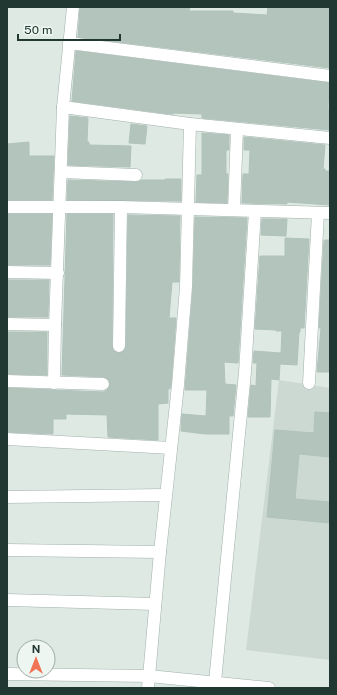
<svg xmlns="http://www.w3.org/2000/svg" width="337" height="695" viewBox="0 0 337 695" font-family="'Public Sans',sans-serif">
	<style>
		.built { fill: #ccd9d2 }
		.building { fill: #b3c4bc; stroke: #b0c3ba }
		.lines { fill: none; stroke-linecap: round; stroke-linejoin: round }
		.minor-casing { stroke: #a1b0ab; stroke-width: 13 }
		.minor { stroke: #fff; stroke-width: 12 }
	</style>
	<rect width="100%" height="100%" fill="#dee9e4"/>
	<polygon class="built" points="279,380 330,388 330,660 246,650"/>
	<g class="building">
		<polygon points="80,7 190,7 189,11 233,11 233,13 267,15 268,7 330,7 330,68 78,37"/>
		<polygon points="76,51 329,83 328,109 330,109 330,130 202,118 202,114 174,113 174,114 170,114 72,101"/>
		<polygon points="70,116 88,118 87,142 89,142 89,145 131,146 130,167 68,165"/>
		<polygon points="131,124 147,126 145,144 129,143"/>
		<polygon points="202,133 229,135 229,150 226,150 226,174 228,174 227,203 196,202 197,175 202,175"/>
		<polygon points="244,137 325,145 323,169 325,169 325,171 330,171 330,205 287,202 287,204 242,203 243,174 249,174 250,150 244,150"/>
		<polygon points="29,142 29,156 54,156 52,200 7,200 7,144"/>
		<polygon points="165,179 181,179 181,201 67,200 68,180 136,182 142,180 165,180"/>
		<polygon points="7,214 52,214 50,265 7,265"/>
		<polygon points="67,214 113,214 112,346 113,350 118,353 123,352 126,346 128,215 180,216 179,282 172,282 169,318 176,318 171,384 170,389 168,389 168,403 158,404 158,440 108,437 107,415 66,414 66,419 53,419 53,434 7,432 7,388 103,392 107,390 110,385 109,380 104,377 62,375"/>
		<polygon points="195,217 247,218 238,363 224,362 225,384 236,385 233,416 229,416 229,434 205,434 181,431 182,414 206,416 207,390 185,390 193,288"/>
		<polygon points="262,219 287,219 286,236 261,235"/>
		<polygon points="285,238 309,239 304,328 300,328 300,332 299,332 297,365 280,364 279,380 271,379 270,417 248,417 251,385 256,386 257,363 253,363 254,351 281,353 282,331 276,331 276,330 255,329 260,256 285,256"/>
		<polygon points="324,240 330,240 330,372 317,372 321,328 319,328"/>
		<polygon points="8,280 49,280 48,317 7,317"/>
		<polygon points="8,332 47,332 47,375 8,374"/>
		<polygon points="315,412 330,413 330,457 299,454 295,499 330,502 330,523 267,517 275,430 314,433"/>
	</g>
	<g class="lines">
		<defs>
			<g id="minor">
				<polyline points="69,43 330,76"/>
				<polyline points="63,107 190,124 330,138"/>
				<polyline points="61,172 136,175"/>
				<polyline points="7,207 121,207 330,213"/>
				<polyline points="234,210 237,129"/>
				<polyline points="7,272 58,273"/>
				<polyline points="7,324 55,325"/>
				<polyline points="119,346 121,207"/>
				<polyline points="7,381 103,384"/>
				<polyline points="54,383 55,325 63,107 73,7"/>
				<polyline points="309,383 318,213"/>
				<polyline points="7,439 171,448"/>
				<polyline points="7,497 165,495"/>
				<polyline points="7,550 160,552"/>
				<polyline points="7,600 155,604"/>
				<polyline points="7,674 149,676 269,688"/>
				<polyline points="215,682 245,372 255,211"/>
				<polyline points="148,688 160,552 178,385 186,287 190,124"/>
			</g>
		</defs>
		<use href="#minor" class="minor-casing"/>
		<use href="#minor" class="minor"/>
	</g>
	<rect width="337" height="695" fill="none" stroke="#203831" stroke-width="16"/>
	<g transform="translate(36 659)"><circle r="19" fill="#eef6f2" stroke="#9caaa5"/>
	<path d="M0-3L7 15L0 10L-7 15Z" fill="#f07455"/>
	<text y="-6" font-size="11" font-weight="bold" text-anchor="middle" fill="#203831">N</text>
	</g>
	<path d="M18 34v6h102v-6" fill="none" stroke="#203831" stroke-width="2"/>
	<text x="24" y="34" font-size="12" fill="#203831" stroke="#eef6f2" stroke-width="3" paint-order="stroke">50 m</text>
</svg>
